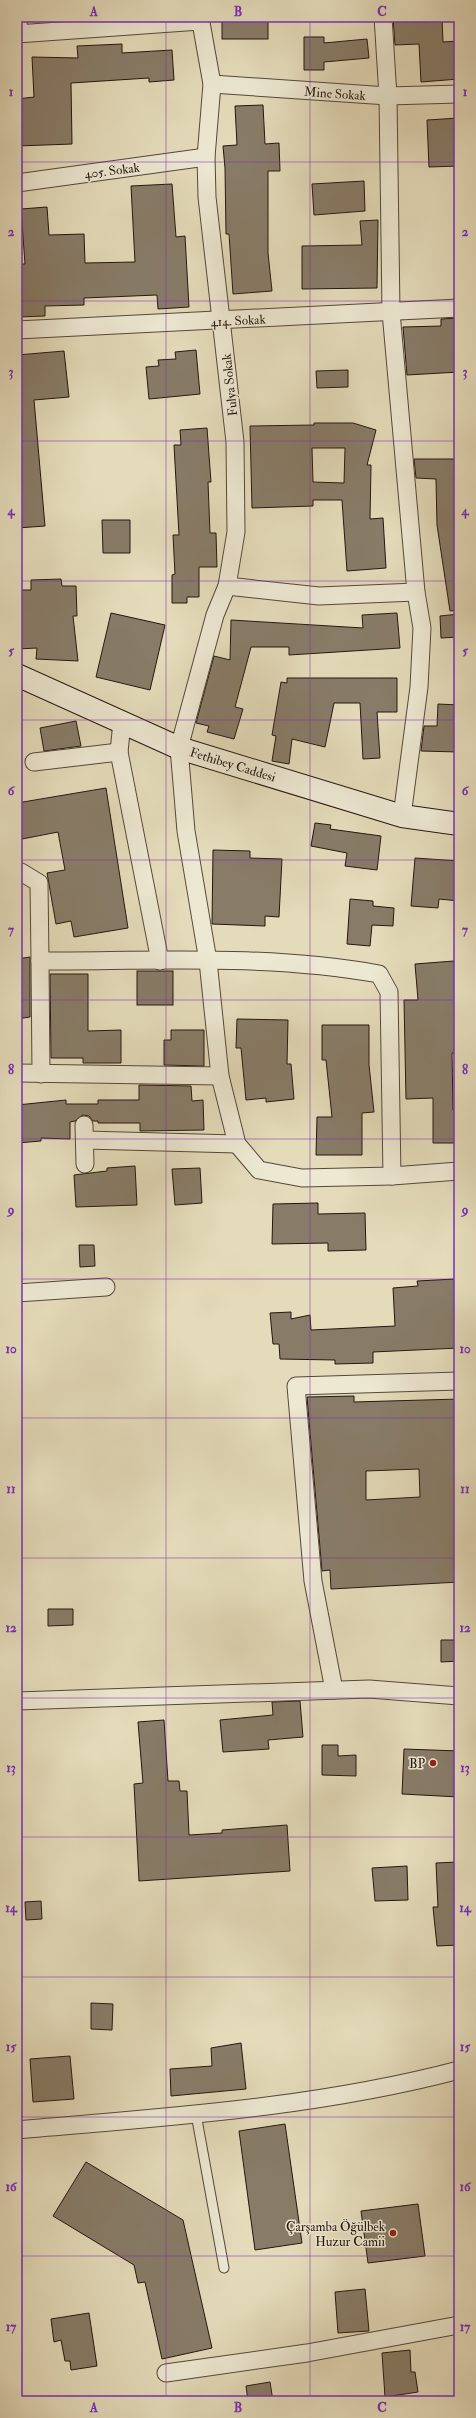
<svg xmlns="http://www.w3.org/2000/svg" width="476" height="2418" viewBox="0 0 476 2418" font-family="'IM FELL Double Pica',serif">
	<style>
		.building { fill: #887c68; stroke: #25160f; fill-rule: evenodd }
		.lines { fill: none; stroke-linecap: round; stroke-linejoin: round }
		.lane-casing { stroke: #55473a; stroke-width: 11 }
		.street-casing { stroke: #55473a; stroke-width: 19 }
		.secondary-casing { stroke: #25160f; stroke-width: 24 }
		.lane { stroke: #ede8d2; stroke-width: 9 }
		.street { stroke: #ede8d2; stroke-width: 17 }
		.secondary { stroke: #ede8d2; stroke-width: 22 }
		.grid { fill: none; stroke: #7b2cbf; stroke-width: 1; stroke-opacity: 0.55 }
		.poi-dot { fill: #8f2418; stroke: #ede8d2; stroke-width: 1.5 }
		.labels { text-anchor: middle; stroke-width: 3; stroke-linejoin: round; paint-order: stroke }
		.street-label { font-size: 13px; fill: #25160f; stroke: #ede8d2 }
		.poi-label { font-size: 13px; fill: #25160f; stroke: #ede8d2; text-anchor: end }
		.neatline { fill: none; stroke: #7b2cbf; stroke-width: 1.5 }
		.grid-label { font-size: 13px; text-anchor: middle; font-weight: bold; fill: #7b2cbf }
	</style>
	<rect width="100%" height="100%" fill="#e4dbba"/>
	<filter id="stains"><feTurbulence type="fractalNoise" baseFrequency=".005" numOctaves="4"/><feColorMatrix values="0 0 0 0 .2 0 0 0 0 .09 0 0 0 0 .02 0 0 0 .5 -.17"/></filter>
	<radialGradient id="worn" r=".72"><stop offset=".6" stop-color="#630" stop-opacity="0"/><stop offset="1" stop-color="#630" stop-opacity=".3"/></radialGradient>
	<g class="building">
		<rect x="222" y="17" width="46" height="22"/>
		<polygon points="393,17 442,17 443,42 459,41 459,79 421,82 419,44 395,45"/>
		<polygon points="304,37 324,37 324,43 367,39 369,58 324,62 324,70 304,70"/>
		<polygon points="122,44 122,53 172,50 174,80 149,82 149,78 71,83 72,144 17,146 17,99 34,97 32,57 78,58 77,46"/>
		<polygon points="263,105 265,144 279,143 280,171 268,171 268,253 272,291 233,294 229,234 226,234 225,168 223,146 237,145 235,106"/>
		<polygon points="459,118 459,166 429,167 427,120"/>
		<polygon points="364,181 365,211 314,215 312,184"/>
		<polygon points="172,184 176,237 185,236 189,307 158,309 157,295 84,298 84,305 45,306 45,316 17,317 17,264 25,264 21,209 47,207 49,235 84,234 85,263 135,262 131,186"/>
		<polygon points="378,220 377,288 302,289 302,246 362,245 360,221"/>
		<polygon points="459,318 459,372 407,375 403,327 441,326 441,319"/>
		<polygon points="196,350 200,394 149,399 146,367 159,366 158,360 176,359 175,352"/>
		<polygon points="64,351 69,397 34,400 45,526 17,528 17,355"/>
		<polygon points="348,370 348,387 317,388 316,371"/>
		<path d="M314 423H353L376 430 367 465H371L370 519 383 518 386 568 347 571 342 500H313V506L252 508 250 426 314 425ZM312 448H345L344 483 313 482Z"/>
		<polygon points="207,428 211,482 208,482 210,533 216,533 217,567 199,567 199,597 187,597 187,603 172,603 172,575 175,574 173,535 179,535 174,445 181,445 180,430"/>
		<polygon points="414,459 459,459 459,610 450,611 437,525 436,479 416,478"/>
		<polygon points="102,520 130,520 130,553 103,553"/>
		<polygon points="61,579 62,586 76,586 77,616 73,616 78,661 36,659 37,648 17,649 17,590 31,590 31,580"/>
		<polygon points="111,613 165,625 150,690 96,677"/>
		<polygon points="397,613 400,648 289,655 289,647 251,647 235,707 243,709 234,739 207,732 209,726 196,723 214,656 230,660 231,620 363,628 362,615"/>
		<polygon points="459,614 459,637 441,638 440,616"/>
		<polygon points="287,678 397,678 397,712 377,712 380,758 363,759 360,703 334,703 325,747 292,739 289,764 272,761 276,736 272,735 281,682 287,683"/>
		<polygon points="438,704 459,705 458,752 421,751 424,726 437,726"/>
		<polygon points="76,721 81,746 44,751 40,728"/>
		<polygon points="106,788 128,928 74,937 71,921 56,924 47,873 65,870 58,832 17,840 17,803"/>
		<polygon points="315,823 331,825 330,829 381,836 377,870 345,866 347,853 311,846"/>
		<polygon points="213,850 250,851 250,858 282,859 279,917 265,916 265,926 212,924"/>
		<polygon points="415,858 459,861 459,901 439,899 438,908 411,906"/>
		<polygon points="350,899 373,901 373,906 394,908 393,926 372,925 370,946 347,944"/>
		<polygon points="30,957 30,1017 17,1019 17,959"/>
		<polygon points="454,961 457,1000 459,999 459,1053 452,1053 453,1110 459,1110 459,1143 433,1143 433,1098 406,1099 404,1000 418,1000 415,964"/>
		<rect x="137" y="971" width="36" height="34"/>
		<polygon points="50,974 88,974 88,1031 121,1030 121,1063 83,1063 83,1058 51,1058"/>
		<polygon points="237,1019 288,1020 287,1064 291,1064 294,1099 266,1102 266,1098 246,1100 241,1048 236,1048"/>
		<polygon points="322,1025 369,1025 369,1065 374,1112 362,1113 362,1155 316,1155 317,1117 332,1117 326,1060 322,1060"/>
		<polygon points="171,1030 204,1030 204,1066 164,1065 164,1040 171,1040"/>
		<polygon points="139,1085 191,1086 192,1101 203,1100 204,1130 140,1131 140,1123 98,1123 98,1121 93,1121 89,1116 83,1115 75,1121 70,1122 70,1139 41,1138 41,1141 17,1143 17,1105 66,1100 66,1104 98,1104 98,1100 139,1100"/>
		<polygon points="135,1166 137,1205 76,1207 74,1175 107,1171 107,1168"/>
		<polygon points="200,1168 202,1203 175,1205 172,1169"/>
		<polygon points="318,1203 318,1214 365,1213 366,1250 328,1251 328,1243 272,1244 273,1204"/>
		<polygon points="79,1245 94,1245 95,1266 80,1267"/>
		<polygon points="455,1279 456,1291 459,1291 459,1348 373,1352 373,1363 335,1364 335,1360 280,1359 279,1344 273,1344 270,1313 291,1312 291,1319 310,1315 311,1330 395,1326 393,1288 418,1286 417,1281"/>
		<path d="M354 1396V1402L459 1399V1582L331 1589 330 1570 322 1571 307 1397ZM419 1469 420 1497 366 1500V1471Z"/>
		<polygon points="48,1609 73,1609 73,1625 48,1626"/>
		<polygon points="441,1640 459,1640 459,1661 441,1662"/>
		<polygon points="300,1701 303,1737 268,1740 269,1749 223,1752 220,1720 273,1715 272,1702"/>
		<polygon points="164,1720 168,1781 179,1781 180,1791 187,1791 189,1835 222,1833 222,1830 287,1825 290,1871 139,1881 134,1784 143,1783 138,1722"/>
		<polygon points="322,1745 338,1745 338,1756 356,1755 356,1776 322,1775"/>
		<polygon points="404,1749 459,1751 459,1797 402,1794"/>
		<polygon points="459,1862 459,1945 437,1946 433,1907 438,1907 436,1863"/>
		<polygon points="407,1866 408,1900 375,1901 372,1868"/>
		<polygon points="41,1901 42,1919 26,1920 25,1902"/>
		<polygon points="91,2003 113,2004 112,2030 91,2029"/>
		<polygon points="241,2043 246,2089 171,2096 170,2069 212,2066 211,2048"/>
		<polygon points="70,2056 74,2099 33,2102 30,2059"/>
		<polygon points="285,2124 302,2243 255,2250 239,2131"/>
		<polygon points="86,2162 183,2220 212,2348 162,2359 145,2282 138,2283 134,2265 53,2216"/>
		<polygon points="418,2204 425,2256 368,2263 361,2211"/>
		<polygon points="365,2289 369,2331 338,2333 335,2292"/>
		<polygon points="89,2313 97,2366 71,2370 70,2361 65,2361 61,2340 54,2342 51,2319"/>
		<polygon points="410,2350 411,2372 415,2372 418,2392 385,2397 382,2353"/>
		<polygon points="270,2382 273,2401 248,2401 246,2386"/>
	</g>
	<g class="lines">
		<defs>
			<polyline id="lane" points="196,2114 224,2268"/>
			<g id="street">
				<polyline points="200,17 212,84 206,157 207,197 235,442 236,532 227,586 215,615 179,748 186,831 208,961 220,1076 237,1144 259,1170 302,1178 392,1176 459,1171"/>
				<polyline points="383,17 388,96 391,312 416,592 422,628 419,687 402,816"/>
				<polyline points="17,19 20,33"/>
				<polyline points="17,34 200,21"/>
				<polyline points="212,84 388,96 459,94"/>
				<polyline points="17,183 206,157"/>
				<polyline points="17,330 459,308"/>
				<polyline points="227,586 319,596 416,592"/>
				<polyline points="122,722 119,752 160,961"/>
				<polyline points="34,762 119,752"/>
				<polyline points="17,872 21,872 39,883 40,961"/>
				<polyline points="17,1073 220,1076"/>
				<path d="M41 1074 40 961C153 961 269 954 379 974L389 992 392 1176"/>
				<polyline points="84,1125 85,1164"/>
				<polyline points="85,1140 237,1144"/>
				<polyline points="17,1293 106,1287"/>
				<polyline points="334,1690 313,1581 296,1386 459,1381"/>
				<polyline points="17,1701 369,1689 459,1696"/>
				<path d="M17 2130C165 2117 315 2108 459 2070"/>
				<polyline points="166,2373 307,2353 459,2325"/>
			</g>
			<polyline id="secondary" points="17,675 179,748 402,816 459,824"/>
		</defs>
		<use href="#lane" class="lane-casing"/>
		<use href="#street" class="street-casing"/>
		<use href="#secondary" class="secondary-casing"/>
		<use href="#lane" class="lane"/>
		<use href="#street" class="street"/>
		<use href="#secondary" class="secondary"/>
	</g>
	<path class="grid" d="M166 17V2401M310 17V2401M17 162H459M17 301H459M17 441H459M17 581H459M17 720H459M17 860H459M17 1000H459M17 1139H459M17 1279H459M17 1418H459M17 1558H459M17 1698H459M17 1837H459M17 1977H459M17 2117H459M17 2256H459"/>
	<g class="poi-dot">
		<circle cx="433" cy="1763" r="4"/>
		<circle cx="393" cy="2233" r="4"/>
	</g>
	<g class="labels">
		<g class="street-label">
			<text transform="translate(335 93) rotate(4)" y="5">Mine Sokak</text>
			<text transform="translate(112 170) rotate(-7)" y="5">405. Sokak</text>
			<text transform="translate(238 320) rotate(-3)" y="5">414. Sokak</text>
			<text transform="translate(229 385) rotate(-96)" y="5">Fulya Sokak</text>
			<text transform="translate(233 764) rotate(17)" y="5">Fethibey Caddesi</text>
		</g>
		<g class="poi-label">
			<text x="425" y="1768">BP</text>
			<text x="385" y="2231">Çarşamba Öğülbek<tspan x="385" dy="15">Huzur Camii</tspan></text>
		</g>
	</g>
	<rect width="476" height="2418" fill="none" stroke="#e4dbba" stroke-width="44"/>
	<rect x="22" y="22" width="432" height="2374" class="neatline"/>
	<g class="grid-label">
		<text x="94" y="16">A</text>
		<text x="238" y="16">B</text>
		<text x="382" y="16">C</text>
		<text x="11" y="96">1</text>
		<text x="465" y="96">1</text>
		<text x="11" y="236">2</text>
		<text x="465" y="236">2</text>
		<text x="11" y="376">3</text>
		<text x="465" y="376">3</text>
		<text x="11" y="515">4</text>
		<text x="465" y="515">4</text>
		<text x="11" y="655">5</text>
		<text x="465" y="655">5</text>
		<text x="11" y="795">6</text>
		<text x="465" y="795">6</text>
		<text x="11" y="934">7</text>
		<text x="465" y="934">7</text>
		<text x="11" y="1074">8</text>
		<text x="465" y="1074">8</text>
		<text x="11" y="1214">9</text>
		<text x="465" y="1214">9</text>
		<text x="11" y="1353">10</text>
		<text x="465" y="1353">10</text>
		<text x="11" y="1493">11</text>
		<text x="465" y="1493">11</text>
		<text x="11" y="1632">12</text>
		<text x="465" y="1632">12</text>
		<text x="11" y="1772">13</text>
		<text x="465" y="1772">13</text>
		<text x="11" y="1912">14</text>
		<text x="465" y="1912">14</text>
		<text x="11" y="2051">15</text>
		<text x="465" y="2051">15</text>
		<text x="11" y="2191">16</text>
		<text x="465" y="2191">16</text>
		<text x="11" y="2331">17</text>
		<text x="465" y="2331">17</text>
		<text x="94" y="2412">A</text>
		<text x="238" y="2412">B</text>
		<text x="382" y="2412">C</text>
	</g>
	<rect width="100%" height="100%" filter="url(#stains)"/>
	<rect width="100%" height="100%" fill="url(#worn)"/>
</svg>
